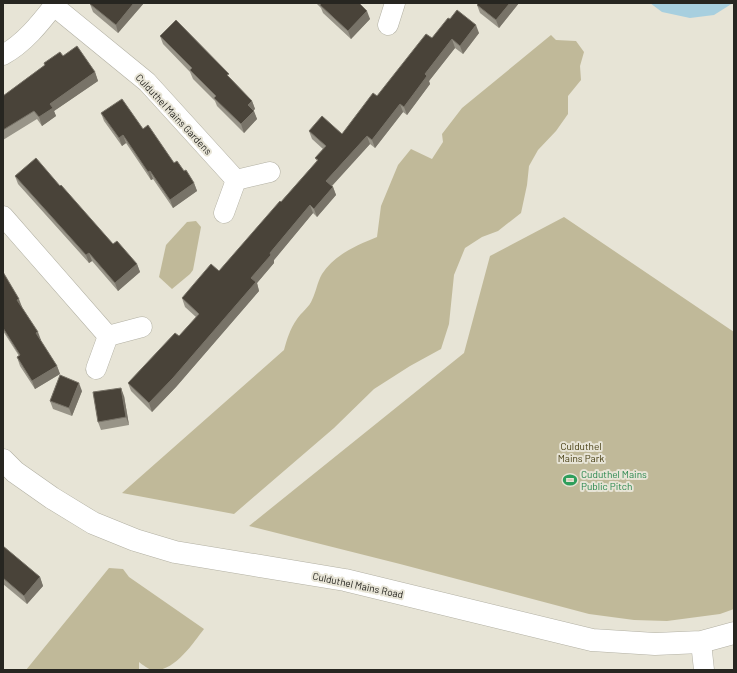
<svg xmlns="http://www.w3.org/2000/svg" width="737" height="673" viewBox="0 0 737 673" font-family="Barlow,sans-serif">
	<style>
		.green { fill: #c0b999 }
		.water { fill: #a7cfdf }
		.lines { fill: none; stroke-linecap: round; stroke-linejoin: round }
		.minor-casing { stroke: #b2b0a3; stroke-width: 21 }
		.tertiary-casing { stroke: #b2b0a3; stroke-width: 23 }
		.minor { stroke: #fff; stroke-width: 20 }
		.tertiary { stroke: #fff; stroke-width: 22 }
		.wall { fill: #989488 }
		.shaded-wall { fill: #787368 }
		.building { fill: #494339; stroke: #787368 }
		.labels { text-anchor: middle; stroke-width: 4; stroke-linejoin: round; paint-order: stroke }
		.street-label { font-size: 10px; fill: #272621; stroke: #e7e4d6 }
		.park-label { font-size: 10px; fill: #443b0f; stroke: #e7e4d6 }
		.leisure-label { font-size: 10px; fill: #27864d; stroke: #e7e4d6; text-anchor: start }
	</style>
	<rect width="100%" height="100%" fill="#e7e4d6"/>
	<g class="green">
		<path d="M551 35 556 40 576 41 584 52 580 66 581 80 568 96V114L556 131 538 150 529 166 527 185 521 213 498 231 482 237 465 248 454 275 449 324 441 349 410 366 374 389 334 428 234 514 122 493 284 350C287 339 290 329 297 319 301 313 310 306 312 300 316 292 317 283 322 274 334 255 357 245 377 237L381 206 398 165 411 149 432 159 443 142 442 134 462 108Z"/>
		<polygon points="564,217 734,332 734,609 720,614 667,621 634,620 589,614 400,564 249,526 464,353 490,256"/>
		<polygon points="196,221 201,227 193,270 190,274 172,289 159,277 166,245 187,222"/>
		<path d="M109 568 123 569 129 577 204 629C193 643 174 673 152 670 148 669 143 665 139 662V670H26Z"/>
	</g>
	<polygon class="water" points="650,3 733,3 714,15 690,18 662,12"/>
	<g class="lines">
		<defs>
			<g id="minor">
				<polyline points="54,6 147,82 236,180"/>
				<polyline points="388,25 395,3"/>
				<path d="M3 55C25 43 41 22 56 3"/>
				<polyline points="224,213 236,180 270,172"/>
				<polyline points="3,216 108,336"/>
				<polyline points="96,369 108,336 142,327"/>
				<polyline points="701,642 704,670"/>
			</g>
			<polyline id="tertiary" points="3,460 15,472 52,498 93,523 135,540 175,552 345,580 592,640 655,644 701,642 734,633"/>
		</defs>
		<use href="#minor" class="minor-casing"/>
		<use href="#tertiary" class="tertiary-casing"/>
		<use href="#minor" class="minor"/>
		<use href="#tertiary" class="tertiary"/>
	</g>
	<g class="wall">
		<polygon points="91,3 144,3 118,33 93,12 90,4"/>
		<polygon points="316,3 359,3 370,19 351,39 323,13 321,8"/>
		<polygon points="519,3 499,28 480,13 477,5"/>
		<polygon points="450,19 479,33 463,54 455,48 429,81 430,84 407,115 403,112 375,148 370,144 332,186 333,187 336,195 317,217 313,213 274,260 274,263 257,283 259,291 176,387 152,412 131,391 128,383 179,336 196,317 185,307 182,298 219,271 317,161 315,158 323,149 312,139 309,131 342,134"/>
		<polygon points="160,36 231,79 252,101 255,109 253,110 257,119 244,133 217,106 215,101 193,79 190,72 163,44"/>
		<polygon points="63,56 95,72 98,81 54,111 56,116 42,126 37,119 3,140 3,96 45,65 44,63"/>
		<polygon points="101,113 143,129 174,163 194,183 197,191 173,208 153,179 151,180 126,143 122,146 104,121"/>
		<polygon points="15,176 60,186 113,244 137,264 140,272 118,291 92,261 89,263 18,184"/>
		<polygon points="3,272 40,340 57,366 60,374 35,389 20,366 17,357 19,356 3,331"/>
		<polygon points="82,391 72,416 53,409 50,401"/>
		<polygon points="124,396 129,425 101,430 98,422"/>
		<polygon points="3,546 40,577 43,586 27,604 3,584"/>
	</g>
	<g class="shaded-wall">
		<polygon points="134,3 144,3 118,33 116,25"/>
		<polygon points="510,3 519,3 499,28 496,20"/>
		<polygon points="367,11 370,19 351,39 348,31"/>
		<polygon points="476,25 479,33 463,54 460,46"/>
		<polygon points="452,39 455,48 429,81 430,84 407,115 404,107 425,74"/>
		<polygon points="95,72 98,81 54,111 56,116 42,126 39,117 50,104"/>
		<polygon points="252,101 255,109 251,113 248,105"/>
		<polygon points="400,104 403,112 375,148 372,140"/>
		<polygon points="254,111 257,119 244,133 241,124"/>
		<polygon points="123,135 126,143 122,146 119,138"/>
		<polygon points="367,136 370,144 329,189 326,181"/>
		<polygon points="150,171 153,179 151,180 148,172"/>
		<polygon points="194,183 197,191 173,208 170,200"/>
		<polygon points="333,187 336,195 317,217 314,209"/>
		<polygon points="310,205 313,213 274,260 274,263 257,283 259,291 176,387 152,412 149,403 251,278 270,253"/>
		<polygon points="89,253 92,261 89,263 86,255"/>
		<polygon points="137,264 140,272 118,291 115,283"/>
		<polygon points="19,299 22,307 20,308 17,300"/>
		<polygon points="38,332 41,340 39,342 36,333"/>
		<polygon points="57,366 60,374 35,389 32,381"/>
		<polygon points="79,383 82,391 72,416 69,408"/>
		<polygon points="121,388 124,396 129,425 126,417"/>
		<polygon points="40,577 43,586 27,604 24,596"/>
	</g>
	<g class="building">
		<polygon points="91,3 134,3 116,25 90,4"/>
		<polygon points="322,3 359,3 367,11 348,31 320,5"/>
		<polygon points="479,3 510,3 496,20 477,5"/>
		<polygon points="457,10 476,25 460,46 452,39 425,74 427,76 404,107 400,104 372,140 367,136 326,181 333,187 314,209 310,205 270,253 271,255 251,278 256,282 173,378 149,403 128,383 175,333 179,336 199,314 182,298 211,264 219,271 280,201 281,202 318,160 315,158 326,146 309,131 322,116 342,134 373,93 377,96 426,34 432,38 448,18 450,19"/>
		<polygon points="176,20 229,74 227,75 252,101 248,105 254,111 241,124 214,98 216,96 190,70 192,68 160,36"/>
		<polygon points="77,46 95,72 50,104 53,108 39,117 34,111 3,130 3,96 45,65 44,63 60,52 63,56"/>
		<polygon points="122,99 143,129 148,125 174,163 177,161 184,171 186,170 194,183 170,200 150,171 148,172 123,135 119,138 101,113"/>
		<polygon points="36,158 60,186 61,185 113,244 117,241 137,264 115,283 89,253 86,255 15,176"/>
		<polygon points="3,272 19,299 17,300 38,332 36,333 57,366 32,381 17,357 20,355 3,328"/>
		<polygon points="60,375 79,383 69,408 50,401"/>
		<polygon points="121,388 126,417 98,422 93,392"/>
		<polygon points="3,546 40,577 24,596 3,578"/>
	</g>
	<defs>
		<symbol id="stadium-bare" viewBox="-9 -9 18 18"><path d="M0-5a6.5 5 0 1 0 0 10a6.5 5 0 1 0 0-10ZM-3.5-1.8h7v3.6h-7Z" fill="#2e9e5b" stroke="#e7e4d6" stroke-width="2.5" paint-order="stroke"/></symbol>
	</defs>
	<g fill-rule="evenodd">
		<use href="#stadium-bare" x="560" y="470" width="20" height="20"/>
	</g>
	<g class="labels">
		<g class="street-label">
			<text transform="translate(174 114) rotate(47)" y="4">Culduthel Mains Gardens</text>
			<text transform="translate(358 585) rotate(12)" y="4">Culduthel Mains Road</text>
		</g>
		<g class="park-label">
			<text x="581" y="450">Culduthel<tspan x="581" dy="12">Mains Park</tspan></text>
		</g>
		<g class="leisure-label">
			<text x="581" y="478">Cuduthel Mains<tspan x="581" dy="12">Public Pitch</tspan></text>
		</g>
	</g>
	<rect width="737" height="673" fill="none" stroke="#272621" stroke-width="8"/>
</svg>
